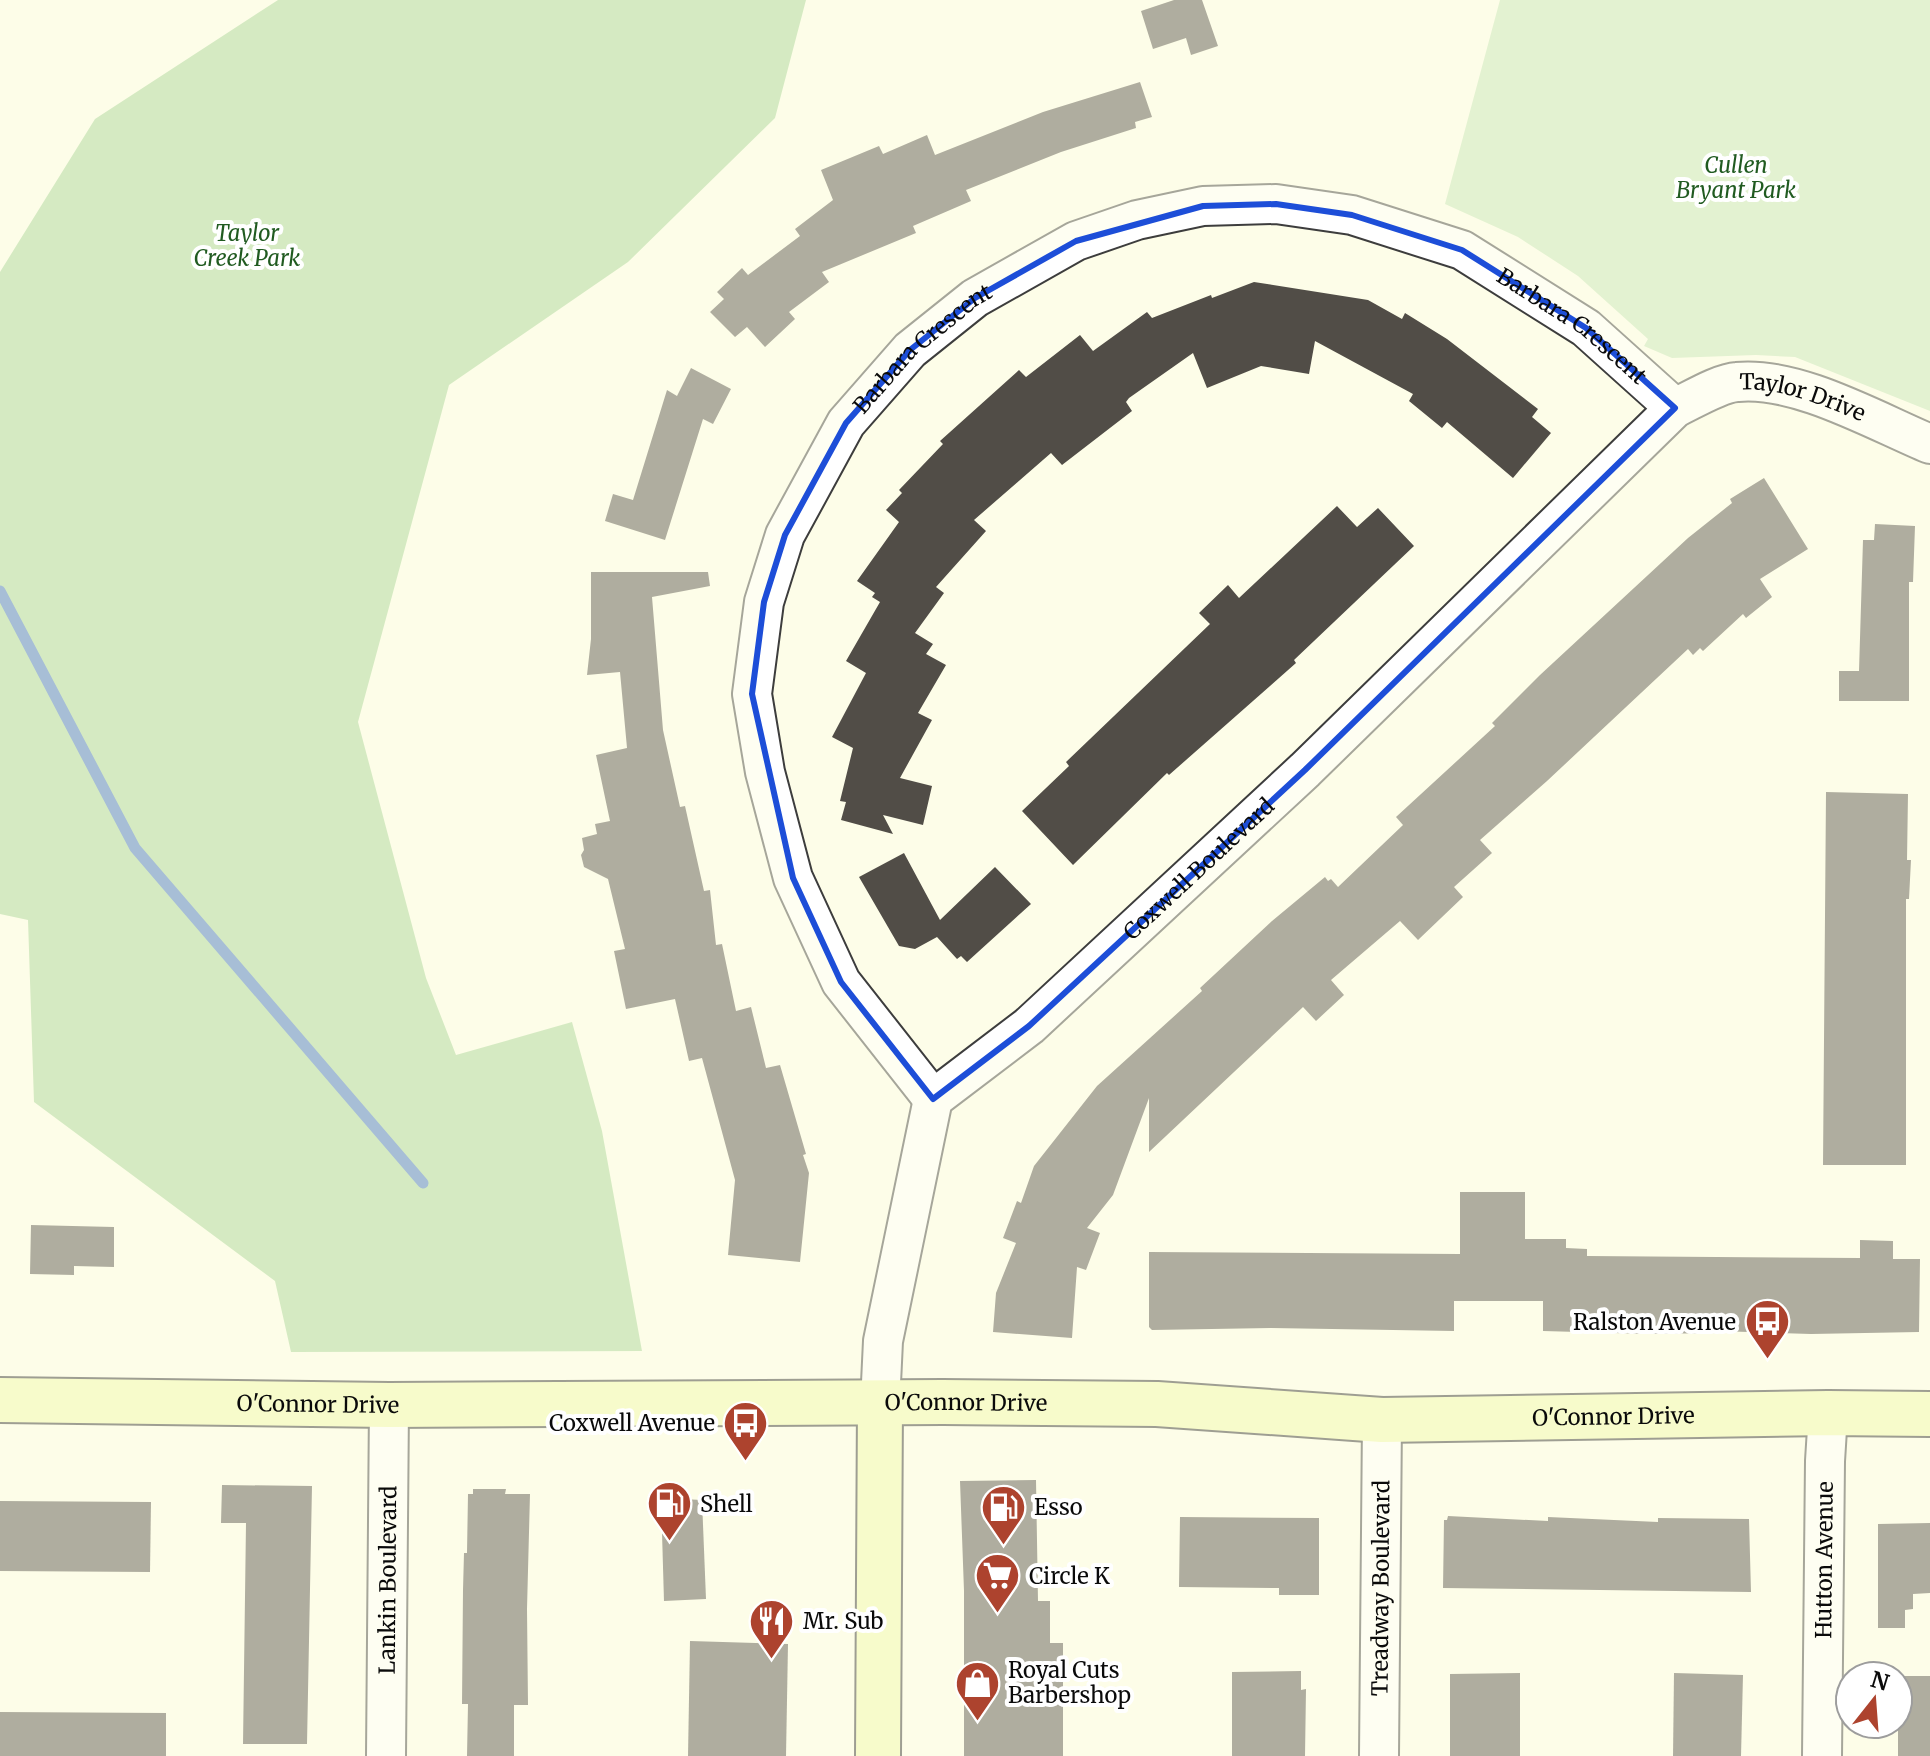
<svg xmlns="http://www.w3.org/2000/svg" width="1930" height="1756" viewBox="0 0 1930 1756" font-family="Merriweather,serif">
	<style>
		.green { fill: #c4e4b6 }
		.forest { fill: #a5d396 }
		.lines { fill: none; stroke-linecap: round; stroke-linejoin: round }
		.stream { stroke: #3e71c1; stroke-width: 11 }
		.building { fill: #514d47 }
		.minor-casing { stroke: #3d3d3d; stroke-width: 42 }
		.secondary-casing { stroke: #2c2c2c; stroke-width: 48 }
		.minor { stroke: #fff; stroke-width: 38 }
		.secondary { stroke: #f0f8a8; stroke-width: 44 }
		.marked { fill: none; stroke: #1d4ed8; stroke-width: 6; stroke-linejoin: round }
		.labels { text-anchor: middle; stroke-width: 8; stroke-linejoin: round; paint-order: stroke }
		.park-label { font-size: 22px; font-style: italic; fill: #215b21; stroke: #fff }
		.street-label { font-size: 22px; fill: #0a0a0a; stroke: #fff }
		.poi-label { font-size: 22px; fill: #0a0a0a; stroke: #fff; text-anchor: start }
	</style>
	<rect width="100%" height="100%" fill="#fdfde8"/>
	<polygon class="green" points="1500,0 1930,0 1930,411 1795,357 1756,355 1672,358 1644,346 1648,339 1578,276 1518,237 1445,204"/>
	<polygon class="forest" points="278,0 806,0 775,118 628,262 449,385 358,722 426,978 456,1055 572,1022 602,1131 642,1351 291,1352 275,1281 34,1102 28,920 0,914 0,272 95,119"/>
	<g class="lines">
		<polyline class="stream" points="0,591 135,848 423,1183"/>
	</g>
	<g class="building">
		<polygon points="1174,0 1202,0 1218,46 1191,55 1186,38 1153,49 1141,11"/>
		<polygon points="1140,82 1152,117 1135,122 1136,128 1061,152 966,190 971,201 913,226 916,233 822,272 829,282 789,312 795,319 765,347 747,327 735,337 710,312 724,299 717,292 742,268 748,275 800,236 795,229 833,200 821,170 879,146 883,154 927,135 935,155 1043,112"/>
		<polygon points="1254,282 1368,300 1402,319 1405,313 1447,339 1538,409 1532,417 1551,433 1513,478 1447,422 1442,428 1409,401 1413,394 1315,341 1309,374 1261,366 1207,388 1193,353 1129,398 1126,402 1132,411 1062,465 1051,453 974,520 986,531 936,587 944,593 915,633 933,644 926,654 946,665 918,713 932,720 900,778 932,786 923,825 883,815 893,834 841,820 846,802 840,801 853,748 832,737 866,673 846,661 880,602 872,597 875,593 857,581 899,522 886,510 902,493 899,490 943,444 940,441 1019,370 1026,377 1080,335 1093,351 1147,312 1152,318 1211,295 1212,298"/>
		<polygon points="691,368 731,389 713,424 703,419 665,540 605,521 613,494 633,500 667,390 677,396"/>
		<polygon points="1764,478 1808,549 1760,579 1772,597 1746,618 1743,614 1703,651 1700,648 1693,655 1688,649 1547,781 1480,840 1492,853 1454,887 1463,897 1418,940 1400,921 1331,980 1344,995 1316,1021 1303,1007 1149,1152 1149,1098 1113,1195 1087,1228 1100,1233 1086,1270 1077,1267 1072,1338 993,1332 996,1293 1016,1243 1003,1238 1017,1201 1021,1203 1034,1166 1097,1086 1202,991 1200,988 1272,921 1325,877 1328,881 1331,879 1338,887 1403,825 1396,817 1495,726 1492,723 1540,675 1688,538 1732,503 1730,499"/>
		<polygon points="1337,506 1357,527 1378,508 1414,546 1294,660 1296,663 1169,775 1167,773 1073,865 1022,811 1069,766 1066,762 1210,624 1199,613 1228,585 1239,598"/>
		<polygon points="1875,524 1915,526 1913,582 1909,582 1909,701 1839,701 1839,671 1859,671 1863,540 1874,540"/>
		<polygon points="591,572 708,572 710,586 652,597 663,730 680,807 685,806 704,891 710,890 716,945 722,944 736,1011 751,1007 766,1068 780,1065 806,1154 803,1155 809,1173 800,1262 728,1255 735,1180 702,1058 689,1061 675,999 626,1009 614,951 625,949 608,879 584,867 581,855 584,850 582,838 597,834 595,824 610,821 596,755 627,748 620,672 587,675 591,639"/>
		<polygon points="1826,792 1908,794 1907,860 1911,860 1909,899 1906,899 1906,1165 1823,1165"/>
		<polygon points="904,853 940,920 995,867 1031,904 967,962 961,956 957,959 937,937 915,949 899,946 859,877"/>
		<polygon points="1460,1192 1525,1192 1525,1239 1566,1239 1566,1248 1587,1249 1587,1256 1860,1258 1860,1240 1893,1241 1893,1259 1920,1259 1919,1332 1811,1334 1717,1331 1717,1333 1649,1334 1543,1331 1543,1301 1454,1301 1454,1331 1271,1328 1152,1330 1149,1327 1149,1252 1460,1254"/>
		<polygon points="31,1225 114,1227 114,1267 74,1266 74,1275 30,1274"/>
		<polygon points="1036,1480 1038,1601 1050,1601 1050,1643 1063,1643 1063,1756 964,1756 964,1591 960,1481"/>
		<polygon points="222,1485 312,1486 307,1744 243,1744 246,1523 221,1523"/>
		<polygon points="473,1489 506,1489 505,1494 530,1494 527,1609 528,1705 514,1705 514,1756 467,1756 468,1704 462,1704 463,1590 464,1553 467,1553 468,1494 473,1494"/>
		<polygon points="661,1498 702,1500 706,1599 664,1601"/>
		<polygon points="0,1501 151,1502 150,1572 0,1571"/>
		<polygon points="1448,1516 1548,1521 1548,1517 1658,1522 1658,1518 1749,1519 1751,1592 1443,1588 1444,1520 1447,1520"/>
		<polygon points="1180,1517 1319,1518 1319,1595 1279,1595 1279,1588 1179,1587"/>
		<polygon points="1930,1523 1930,1593 1913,1594 1913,1609 1905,1610 1905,1628 1878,1628 1878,1524"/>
		<polygon points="690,1641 788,1644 786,1756 688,1756"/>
		<polygon points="1301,1671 1301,1690 1306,1689 1305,1756 1232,1756 1232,1672"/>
		<polygon points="1520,1673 1520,1756 1450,1756 1450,1674"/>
		<polygon points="1674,1673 1743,1675 1741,1756 1673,1756"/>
		<rect x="1898" y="1676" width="32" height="80"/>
		<polygon points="0,1712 166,1713 166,1756 0,1756"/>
	</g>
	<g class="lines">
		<defs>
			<g id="minor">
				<path id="s1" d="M933 1099 841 982 793 878 765 772 752 694 764 602 785 535 846 423 910 350 975 298 1076 241 1137 220 1203 206 1276 204 1352 215 1462 250 1586 328 1675 408"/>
				<path id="s2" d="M880 1404 883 1341 933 1099 1029 1026 1305 770 1675 408C1692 400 1720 383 1737 382 1797 376 1875 421 1930 444"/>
				<path id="s3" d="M386 1756 389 1405"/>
				<path id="s4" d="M1379 1756 1382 1420"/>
				<path id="s5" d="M1822 1756 1825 1461 1828 1413"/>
			</g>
			<g id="secondary">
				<path id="s6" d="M0 1400 389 1405 943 1402 1157 1404 1382 1420 1828 1413 1930 1414"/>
				<polyline points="878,1756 880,1404"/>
			</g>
		</defs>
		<use href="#minor" class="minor-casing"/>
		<use href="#secondary" class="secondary-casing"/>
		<use href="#minor" class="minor"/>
		<use href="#secondary" class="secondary"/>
	</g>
	<path d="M0 0H1930V1756H0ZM1276 204 1352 215 1462 250 1586 328 1675 408 1305 770 1029 1026 933 1099 841 982 793 878 752 694 764 602 785 535 846 423 910 350 975 298 1076 241 1203 206Z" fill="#fdfde8" fill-opacity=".55" fill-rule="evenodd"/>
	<path class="marked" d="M1276 204 1352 215 1462 250 1586 328 1675 408 1305 770 1029 1026 933 1099 841 982 793 878 752 694 764 602 785 535 846 423 910 350 975 298 1076 241 1203 206Z"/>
	<defs>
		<symbol id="bus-pin" viewBox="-11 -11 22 30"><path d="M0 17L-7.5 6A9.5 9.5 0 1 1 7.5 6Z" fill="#ad432e" stroke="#fff"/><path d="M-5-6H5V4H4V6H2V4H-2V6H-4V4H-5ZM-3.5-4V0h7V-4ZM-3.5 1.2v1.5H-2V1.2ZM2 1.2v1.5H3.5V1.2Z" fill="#fff"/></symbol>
		<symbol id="fuel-pin" viewBox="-11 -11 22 30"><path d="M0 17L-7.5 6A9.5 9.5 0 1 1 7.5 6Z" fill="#ad432e" stroke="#fff"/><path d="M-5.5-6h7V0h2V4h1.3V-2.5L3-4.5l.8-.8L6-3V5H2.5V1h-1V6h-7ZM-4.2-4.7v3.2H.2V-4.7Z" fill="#fff"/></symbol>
		<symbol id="supermarket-pin" viewBox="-11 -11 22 30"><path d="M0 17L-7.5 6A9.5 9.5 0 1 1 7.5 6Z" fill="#ad432e" stroke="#fff"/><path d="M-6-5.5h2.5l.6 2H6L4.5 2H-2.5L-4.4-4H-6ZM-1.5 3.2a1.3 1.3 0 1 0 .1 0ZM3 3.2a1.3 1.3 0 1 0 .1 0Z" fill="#fff"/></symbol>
		<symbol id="restaurant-pin" viewBox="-11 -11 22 30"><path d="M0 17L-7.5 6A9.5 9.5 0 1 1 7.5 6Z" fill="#ad432e" stroke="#fff"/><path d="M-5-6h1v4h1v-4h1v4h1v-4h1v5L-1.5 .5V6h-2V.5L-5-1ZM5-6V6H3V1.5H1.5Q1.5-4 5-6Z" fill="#fff"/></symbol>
		<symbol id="shop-pin" viewBox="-11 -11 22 30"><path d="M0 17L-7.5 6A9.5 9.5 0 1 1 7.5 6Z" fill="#ad432e" stroke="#fff"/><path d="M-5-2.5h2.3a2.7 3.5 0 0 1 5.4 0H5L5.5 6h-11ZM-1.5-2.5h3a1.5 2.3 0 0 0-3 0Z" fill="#fff"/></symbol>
	</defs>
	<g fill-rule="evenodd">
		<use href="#bus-pin" x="1742" y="1296" width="51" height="69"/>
		<use href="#bus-pin" x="720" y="1398" width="51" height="69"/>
		<use href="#fuel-pin" x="644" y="1478" width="51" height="69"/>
		<use href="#fuel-pin" x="978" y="1482" width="51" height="69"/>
		<use href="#supermarket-pin" x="972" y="1550" width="51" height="69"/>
		<use href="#restaurant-pin" x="746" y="1596" width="51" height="69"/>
		<use href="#shop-pin" x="952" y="1658" width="51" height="69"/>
	</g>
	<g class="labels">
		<g class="park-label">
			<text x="1736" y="173">Cullen<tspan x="1736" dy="25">Bryant Park</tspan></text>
			<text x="247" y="241">Taylor<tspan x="247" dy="25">Creek Park</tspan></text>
		</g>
		<g class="street-label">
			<text dy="8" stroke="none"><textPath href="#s1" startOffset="1570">Barbara Crescent</textPath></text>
			<text dy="8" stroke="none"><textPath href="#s1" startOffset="850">Barbara Crescent</textPath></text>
			<text dy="8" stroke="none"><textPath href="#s2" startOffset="1460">Taylor Drive</textPath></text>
			<text dy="8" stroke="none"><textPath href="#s2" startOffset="662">Coxwell Boulevard</textPath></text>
			<text dy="8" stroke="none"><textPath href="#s6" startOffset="966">O'Connor Drive</textPath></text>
			<text dy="8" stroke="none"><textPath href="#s6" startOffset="318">O'Connor Drive</textPath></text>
			<text dy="8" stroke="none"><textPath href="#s6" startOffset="1614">O'Connor Drive</textPath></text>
			<text dy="8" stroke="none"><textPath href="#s5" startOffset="196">Hutton Avenue</textPath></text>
			<text dy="8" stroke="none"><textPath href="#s3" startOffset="176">Lankin Boulevard</textPath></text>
			<text dy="8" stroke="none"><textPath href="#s4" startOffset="168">Treadway Boulevard</textPath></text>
		</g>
		<g class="poi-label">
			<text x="1736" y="1330" text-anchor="end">Ralston Avenue</text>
			<text x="715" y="1431" text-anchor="end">Coxwell Avenue</text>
			<text x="700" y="1512">Shell</text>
			<text x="1034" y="1515">Esso</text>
			<text x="1029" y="1584">Circle K</text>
			<text x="803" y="1629">Mr. Sub</text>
			<text x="1008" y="1678">Royal Cuts<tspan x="1008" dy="25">Barbershop</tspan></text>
		</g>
	</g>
	<g transform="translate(1874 1700) rotate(17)"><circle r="38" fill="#ffffff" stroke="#9d9d9d" stroke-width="2"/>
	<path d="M0-6L14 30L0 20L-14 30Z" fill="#ad432e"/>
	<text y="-12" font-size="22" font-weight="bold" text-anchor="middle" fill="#0a0a0a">N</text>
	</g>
</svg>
